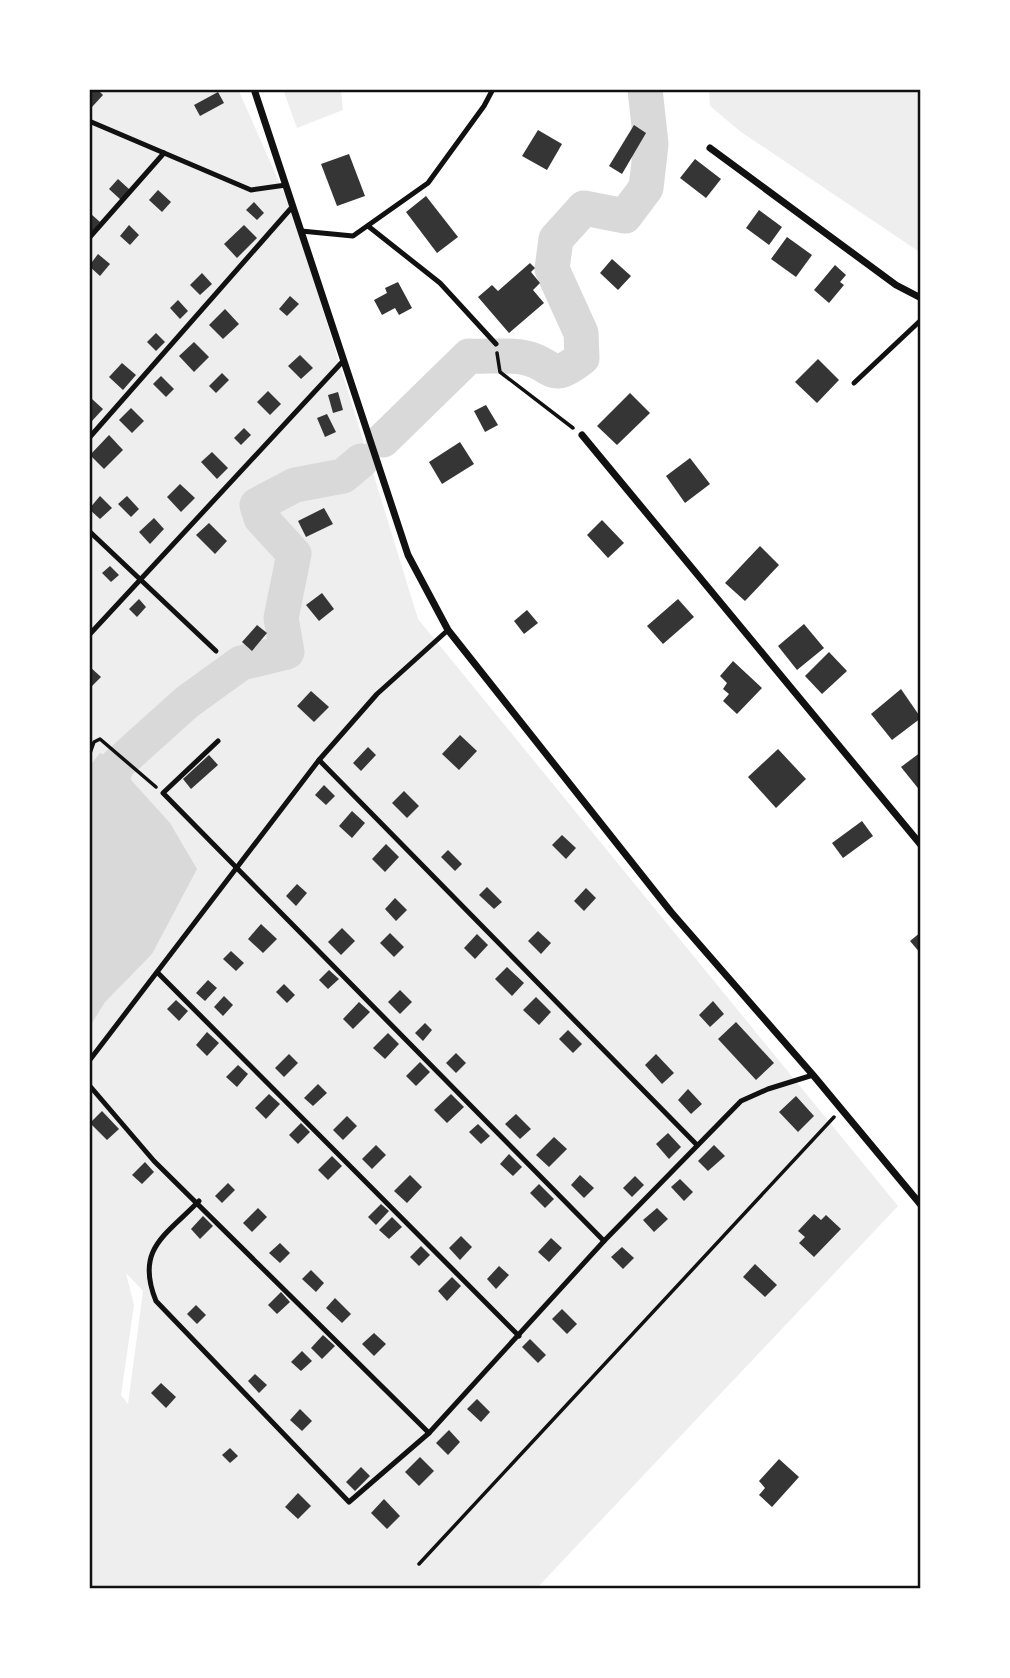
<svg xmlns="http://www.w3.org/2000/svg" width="1010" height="1678" viewBox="0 0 1010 1678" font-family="'Noto Sans',sans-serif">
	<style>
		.green { fill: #eee; fill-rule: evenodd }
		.water { fill: #d9d9d9 }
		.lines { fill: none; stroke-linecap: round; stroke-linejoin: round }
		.river { stroke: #d9d9d9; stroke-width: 35 }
		.building { fill: #353535 }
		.path { stroke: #111; stroke-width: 3.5 }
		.service { stroke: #111; stroke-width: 5 }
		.minor { stroke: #111; stroke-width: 7 }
		.neatline { fill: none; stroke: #111; stroke-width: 2.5 }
	</style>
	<rect width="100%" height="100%" fill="#fff"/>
	<g class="green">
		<path d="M89 89H238L294 216 418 619 898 1206 536 1589H89ZM126 1273 143 1291 128 1404 121 1395 134 1305Z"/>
		<polygon points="283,89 341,89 343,110 297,128"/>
		<polygon points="709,89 921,89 921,253 741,132 710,106"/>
	</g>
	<polygon class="water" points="100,753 112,759 170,823 197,869 152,954 105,1002 89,1028 89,767"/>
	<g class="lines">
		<g class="river">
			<path d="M383 440 469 356C487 357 509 354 526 358 554 364 549 384 582 358L581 333 552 269 556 239 584 208 625 216 646 188 651 144 645 89"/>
			<polyline points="89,855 117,765 187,702 241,663 287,652 281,618 294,554 261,518 257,505 295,485 343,476 361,461"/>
		</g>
	</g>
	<g class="building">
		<polygon points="89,89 97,89 103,95 92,107 89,105"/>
		<polygon points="218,92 224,103 200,116 194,105"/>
		<polygon points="634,125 646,133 622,174 609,166"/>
		<polygon points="538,130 562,144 547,170 522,156"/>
		<polygon points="349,154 365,196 337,206 321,164"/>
		<polygon points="695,159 721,179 706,198 680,178"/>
		<polygon points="118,179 130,190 121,200 109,189"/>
		<polygon points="158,190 171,202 162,212 149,200"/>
		<polygon points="426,196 458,237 437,253 406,212"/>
		<polygon points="254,202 264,213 257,220 246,210"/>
		<polygon points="759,210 782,227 769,245 746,228"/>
		<polygon points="91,214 100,222 89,235 89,217"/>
		<polygon points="129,225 139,235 130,245 120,236"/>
		<polygon points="244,225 257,238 237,258 224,244"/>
		<polygon points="787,237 812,255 796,277 771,259"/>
		<polygon points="98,254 110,264 100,276 89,266"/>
		<polygon points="612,259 631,276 618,290 600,273"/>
		<polygon points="530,263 535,268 531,272 540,283 533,290 544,303 509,333 478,297 492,285 498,291"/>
		<polygon points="835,265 846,275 840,282 844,285 829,303 814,290"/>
		<polygon points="202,273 212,284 200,295 190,285"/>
		<polygon points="398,282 412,308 399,315 395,308 382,315 374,300 387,293 385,288"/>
		<polygon points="290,296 299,304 287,316 279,309"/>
		<polygon points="178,300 188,311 180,319 170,308"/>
		<polygon points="225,309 239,324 223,339 209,325"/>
		<polygon points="156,333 165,342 156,351 147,342"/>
		<polygon points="194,342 209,357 194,372 179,356"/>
		<polygon points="300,355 313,368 301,379 288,366"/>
		<polygon points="818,359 839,380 817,403 795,382"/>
		<polygon points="122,363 136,375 123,390 109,377"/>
		<polygon points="222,373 229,380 216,393 209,386"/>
		<polygon points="161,376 174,389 166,397 153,384"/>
		<polygon points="268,391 281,404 270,415 257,402"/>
		<polygon points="338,392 343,410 333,413 328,395"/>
		<polygon points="630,393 650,413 617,445 597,426"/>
		<polygon points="92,399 103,409 92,421 89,418"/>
		<polygon points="486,405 498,425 485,432 474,411"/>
		<polygon points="131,408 144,421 132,433 119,420"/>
		<polygon points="327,414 336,432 325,437 317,418"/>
		<polygon points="244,428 251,435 241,445 234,438"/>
		<polygon points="109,435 123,450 104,469 90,455"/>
		<polygon points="460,442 474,464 442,484 429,462"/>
		<polygon points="212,452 228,468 217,479 201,462"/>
		<polygon points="690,458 710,484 685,503 666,476"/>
		<polygon points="180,484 195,498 181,512 167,497"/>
		<polygon points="100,496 112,508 100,519 89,509"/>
		<polygon points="127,496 139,509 131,517 118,504"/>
		<polygon points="324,508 333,524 306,537 298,521"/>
		<polygon points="154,518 164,529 150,544 139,532"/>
		<polygon points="602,520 624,543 608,558 587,535"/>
		<polygon points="209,523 227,541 215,554 196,535"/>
		<polygon points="760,546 779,565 745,601 725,583"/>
		<polygon points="110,566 119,575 111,582 102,573"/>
		<polygon points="322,593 334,609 319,621 306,605"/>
		<polygon points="139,599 146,607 137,617 129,609"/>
		<polygon points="678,599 694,617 663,644 647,626"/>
		<polygon points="527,610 538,623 524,634 514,621"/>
		<polygon points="804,624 824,648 797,670 778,646"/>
		<polygon points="257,625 267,633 252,651 242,642"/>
		<polygon points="829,652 847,671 822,694 805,676"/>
		<polygon points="733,661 762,688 737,714 723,701 729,694 723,689 727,683 720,676"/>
		<polygon points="89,666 101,677 92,686 89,684"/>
		<polygon points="901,689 921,718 892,740 871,714"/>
		<polygon points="311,691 329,707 314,722 297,706"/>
		<polygon points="460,735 477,751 459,770 442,754"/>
		<polygon points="368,747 376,755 361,771 353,763"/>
		<polygon points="778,749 806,779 776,808 748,777"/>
		<polygon points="921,752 921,792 901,767"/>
		<polygon points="209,755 218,765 191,789 183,779"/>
		<polygon points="324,785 335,796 326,805 315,795"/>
		<polygon points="404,791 419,806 407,818 392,803"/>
		<polygon points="352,811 365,823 352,838 339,826"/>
		<polygon points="862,821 873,836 843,858 832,843"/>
		<polygon points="562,835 576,848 566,859 552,845"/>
		<polygon points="386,844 399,857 385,872 372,859"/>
		<polygon points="448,850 462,864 455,871 441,857"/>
		<polygon points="297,884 307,893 296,906 286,896"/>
		<polygon points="487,887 502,902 494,909 479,895"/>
		<polygon points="586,888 596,898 584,911 574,901"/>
		<polygon points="395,898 407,910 396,921 385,909"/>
		<polygon points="261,924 277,939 263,953 248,939"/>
		<polygon points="342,928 355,941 341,955 328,942"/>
		<polygon points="538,931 551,943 541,954 528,941"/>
		<polygon points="921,932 921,954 910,941"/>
		<polygon points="390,933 404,947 394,957 380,943"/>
		<polygon points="477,934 488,945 475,959 464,948"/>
		<polygon points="231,951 244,963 236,971 223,959"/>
		<polygon points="507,967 524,983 512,996 495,979"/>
		<polygon points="329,970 339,979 328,989 319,980"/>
		<polygon points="208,980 217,988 205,1001 196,993"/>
		<polygon points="284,984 295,995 287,1003 276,992"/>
		<polygon points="400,990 412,1002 400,1014 388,1002"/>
		<polygon points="224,996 233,1005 223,1016 214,1007"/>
		<polygon points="536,997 551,1012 539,1025 523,1010"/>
		<polygon points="176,1000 188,1011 179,1021 167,1009"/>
		<polygon points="713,1001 724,1014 710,1027 699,1015"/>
		<polygon points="359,1002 370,1012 353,1029 343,1019"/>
		<polygon points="736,1022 774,1063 756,1080 718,1039"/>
		<polygon points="425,1023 432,1030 423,1041 415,1033"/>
		<polygon points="568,1030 582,1044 573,1053 559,1039"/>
		<polygon points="207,1032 219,1043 207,1056 196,1045"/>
		<polygon points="388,1033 399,1044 385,1059 373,1048"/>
		<polygon points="456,1053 466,1063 456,1073 446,1063"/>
		<polygon points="289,1054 298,1063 284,1077 275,1068"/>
		<polygon points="656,1054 674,1073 662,1084 645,1065"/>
		<polygon points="420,1062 430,1072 416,1086 406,1076"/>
		<polygon points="238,1065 248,1074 237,1087 226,1077"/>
		<polygon points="318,1084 327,1093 313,1106 304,1098"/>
		<polygon points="688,1089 702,1104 691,1114 678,1100"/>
		<polygon points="269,1094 280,1104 266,1119 255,1108"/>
		<polygon points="451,1094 464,1107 447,1123 434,1110"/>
		<polygon points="796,1096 814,1116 798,1132 779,1112"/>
		<polygon points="102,1111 119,1129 107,1140 90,1123"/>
		<polygon points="516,1114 531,1129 520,1139 505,1124"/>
		<polygon points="347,1116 357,1126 343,1140 333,1130"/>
		<polygon points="301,1123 310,1132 298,1144 289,1135"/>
		<polygon points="478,1124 490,1136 481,1144 469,1132"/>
		<polygon points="668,1133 681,1147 669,1159 656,1144"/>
		<polygon points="554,1137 567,1149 549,1167 536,1155"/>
		<polygon points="376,1145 386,1155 372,1169 362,1159"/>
		<polygon points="714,1145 725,1156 708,1171 698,1161"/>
		<polygon points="509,1154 522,1167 513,1176 500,1164"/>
		<polygon points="332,1156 342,1166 328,1180 318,1170"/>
		<polygon points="145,1162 154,1172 142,1184 132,1175"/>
		<polygon points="410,1175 422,1187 407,1203 394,1191"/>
		<polygon points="580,1175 594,1188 584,1198 571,1185"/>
		<polygon points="635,1176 644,1185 632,1197 623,1188"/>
		<polygon points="680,1179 693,1192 684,1201 671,1187"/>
		<polygon points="228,1183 235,1190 222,1203 215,1196"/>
		<polygon points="539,1184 554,1199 545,1208 530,1193"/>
		<polygon points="381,1204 389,1211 376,1225 368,1217"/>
		<polygon points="258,1208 267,1217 252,1232 243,1223"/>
		<polygon points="657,1208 668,1219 654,1232 643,1220"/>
		<polygon points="814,1214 821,1220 826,1215 841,1229 814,1257 799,1243 805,1237 798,1231"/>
		<polygon points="203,1216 213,1226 200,1239 191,1229"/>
		<polygon points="392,1217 402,1227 389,1239 379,1230"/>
		<polygon points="461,1236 472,1247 460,1260 449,1248"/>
		<polygon points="551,1238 562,1248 549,1262 538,1252"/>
		<polygon points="280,1243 290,1253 280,1263 269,1253"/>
		<polygon points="421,1246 430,1255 419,1266 410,1257"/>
		<polygon points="622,1247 634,1258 623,1269 611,1257"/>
		<polygon points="755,1264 777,1285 765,1297 743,1277"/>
		<polygon points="499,1266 509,1275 496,1289 487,1279"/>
		<polygon points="311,1270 324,1283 316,1292 302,1279"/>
		<polygon points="452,1277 461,1286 447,1301 438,1291"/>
		<polygon points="281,1292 290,1302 277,1314 268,1305"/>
		<polygon points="335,1298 351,1314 342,1323 326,1308"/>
		<polygon points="196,1305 206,1315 197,1324 187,1314"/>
		<polygon points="562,1309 577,1324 567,1334 552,1319"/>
		<polygon points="374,1333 386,1344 374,1356 362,1344"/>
		<polygon points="323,1335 335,1346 322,1359 311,1348"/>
		<polygon points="530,1339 546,1355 538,1363 522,1347"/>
		<polygon points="302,1351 312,1361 301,1371 291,1362"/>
		<polygon points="255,1374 267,1385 259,1393 248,1381"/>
		<polygon points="161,1383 176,1397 166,1408 151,1393"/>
		<polygon points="477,1399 490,1412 481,1422 467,1409"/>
		<polygon points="300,1409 312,1421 302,1431 290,1420"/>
		<polygon points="449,1430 460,1442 448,1455 436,1443"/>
		<polygon points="230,1448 238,1456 230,1463 222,1455"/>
		<polygon points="420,1457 434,1471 419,1486 405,1472"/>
		<polygon points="779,1459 799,1477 772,1507 759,1495 765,1488 759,1481"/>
		<polygon points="361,1467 370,1476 355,1491 346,1482"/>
		<polygon points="298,1493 311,1506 298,1519 285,1507"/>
		<polygon points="384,1499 400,1516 387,1529 371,1513"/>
	</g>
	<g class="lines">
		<g class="path">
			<polyline points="497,353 500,372 573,428"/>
			<polyline points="89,756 94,742 100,739 156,787"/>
			<polyline points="419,1564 834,1117"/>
		</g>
		<g class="service">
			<polyline points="89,121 251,190 286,185"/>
			<polyline points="368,226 440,283 496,344"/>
			<polyline points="301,231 353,236 428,183 484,106 493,89"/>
			<polyline points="89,238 164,153"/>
			<polyline points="854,383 921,320"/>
			<polyline points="89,438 293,206"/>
			<polyline points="89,531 216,651"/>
			<polyline points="89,635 344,360"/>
			<polyline points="218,741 163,793 604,1241"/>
			<polyline points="319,760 697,1145"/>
			<polyline points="158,973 519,1336"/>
			<polyline points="89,1061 319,760 377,694 448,630"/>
			<polyline points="89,1085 154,1161 429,1433"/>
			<path d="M199 1201C165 1236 135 1249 156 1301L349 1502 429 1433 604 1241 741 1101 768 1089 813 1075"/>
		</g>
		<g class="minor">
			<polyline points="254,89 408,555 448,630 671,912 813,1075 921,1205"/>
			<polyline points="710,148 896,285 921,298"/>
			<polyline points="582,435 921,845"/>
		</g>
	</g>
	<rect width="1010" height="1678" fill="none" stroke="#ffffff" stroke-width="182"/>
	<rect x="91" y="91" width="828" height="1496" class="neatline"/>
</svg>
